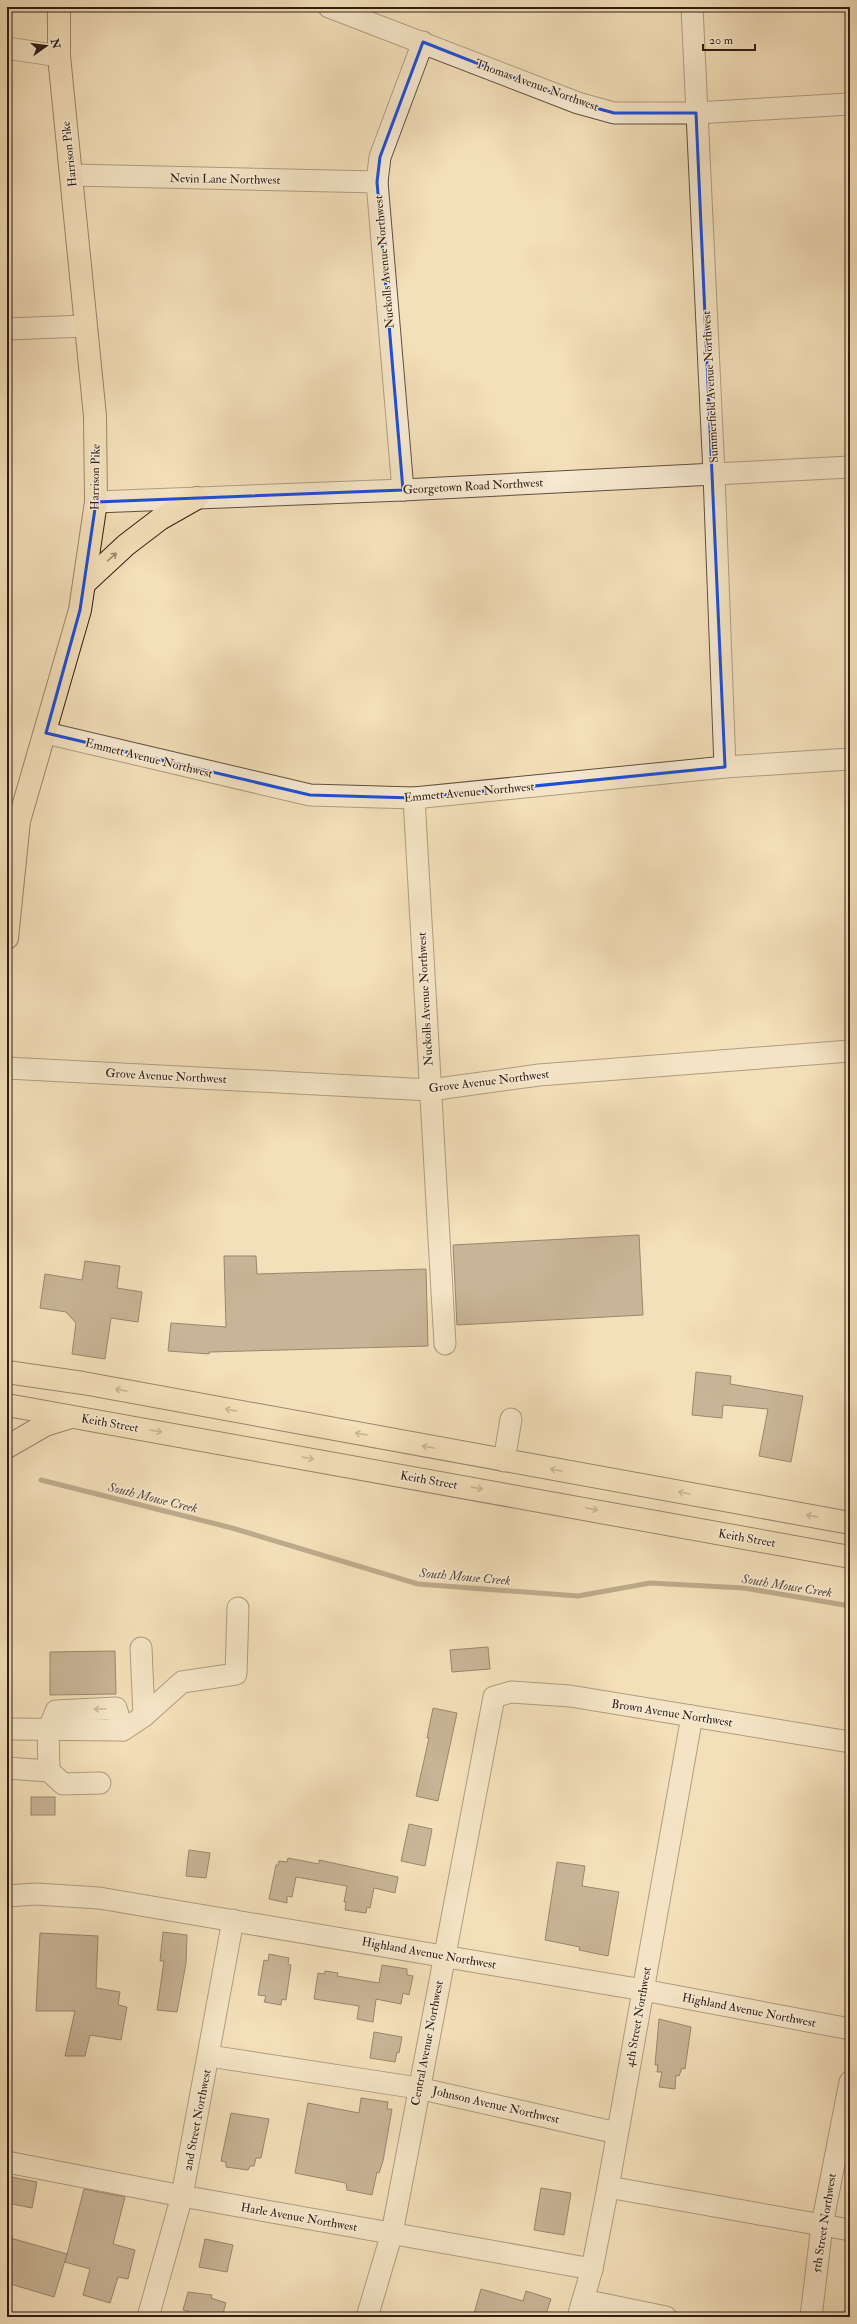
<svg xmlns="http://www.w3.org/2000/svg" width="857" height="2324" viewBox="0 0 857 2324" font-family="'IM FELL Double Pica',serif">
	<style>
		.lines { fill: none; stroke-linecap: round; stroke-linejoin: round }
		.stream { stroke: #7c6a56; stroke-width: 5 }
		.building { fill: #94826a; stroke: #2e1d15 }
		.minor-casing { stroke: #5f4e3e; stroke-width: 23 }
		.major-casing { stroke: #2e1d15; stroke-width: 24 }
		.minor { stroke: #f7ead2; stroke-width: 21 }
		.major { stroke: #f3dfb9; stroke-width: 22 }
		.oneway { stroke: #9a886f }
		.oneway2 { stroke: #9d8e7d }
		.marked { fill: none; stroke: #1d4ed8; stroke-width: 3; stroke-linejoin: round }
		.labels { text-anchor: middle; stroke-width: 3; stroke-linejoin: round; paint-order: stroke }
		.street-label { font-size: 12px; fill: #2e1d15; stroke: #f7ead2 }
		.water-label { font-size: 13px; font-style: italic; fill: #5c4a3b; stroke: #f7ead2 }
	</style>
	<rect width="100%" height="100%" fill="#f3dfb9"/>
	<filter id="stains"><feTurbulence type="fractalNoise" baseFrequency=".005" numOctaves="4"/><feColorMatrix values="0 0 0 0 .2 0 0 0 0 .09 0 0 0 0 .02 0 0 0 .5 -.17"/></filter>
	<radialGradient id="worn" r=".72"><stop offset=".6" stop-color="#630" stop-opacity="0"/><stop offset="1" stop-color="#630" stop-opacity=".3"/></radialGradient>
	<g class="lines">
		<polyline class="stream" points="41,1480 232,1528 418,1584 578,1596 650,1583 744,1588 850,1606"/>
	</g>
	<g class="building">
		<polygon points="639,1235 643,1315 457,1325 453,1245"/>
		<polygon points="224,1256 256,1256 257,1274 426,1269 428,1346 209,1352 209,1354 168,1351 171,1323 226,1327"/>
		<polygon points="85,1261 120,1266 117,1288 142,1292 138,1322 111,1318 105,1359 72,1354 76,1323 66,1312 40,1308 45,1274 82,1280"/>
		<polygon points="696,1372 731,1376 730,1384 803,1396 791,1462 759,1456 768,1409 723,1405 722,1418 692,1415"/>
		<polygon points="488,1647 490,1669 452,1672 450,1650"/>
		<polygon points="115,1651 116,1694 50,1695 50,1652"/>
		<polygon points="433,1708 457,1713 438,1801 416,1796 429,1738 427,1738"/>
		<rect x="31" y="1797" width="24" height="18"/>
		<polygon points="409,1824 432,1829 425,1866 401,1861"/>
		<polygon points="189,1850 210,1853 206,1878 186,1876"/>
		<polygon points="288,1858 319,1864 319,1860 398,1877 395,1893 374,1888 370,1908 367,1907 366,1913 345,1910 346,1902 344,1902 347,1886 296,1877 292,1897 287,1896 287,1903 269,1899 276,1865 278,1865 279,1861 287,1862"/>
		<polygon points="557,1862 585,1866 582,1886 619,1892 608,1956 579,1950 580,1947 545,1940"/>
		<polygon points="163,1932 187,1935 186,1963 177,2012 157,2010 164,1961 160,1961"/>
		<polygon points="40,1933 98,1936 96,1988 120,1992 118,2005 127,2007 121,2040 90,2035 85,2056 65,2056 75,2011 36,2011"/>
		<polygon points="269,1954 289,1958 288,1964 291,1965 286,2000 282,1999 281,2005 264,2002 266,1996 258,1995 264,1960 268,1961"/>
		<polygon points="382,1965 407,1969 407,1975 413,1976 409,1995 403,1993 401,2004 376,1999 373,2022 357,2019 359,2006 314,1999 318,1973 324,1974 325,1971 338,1973 337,1976 379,1983"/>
		<polygon points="659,2019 691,2027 685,2069 682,2068 679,2076 676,2075 675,2089 659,2087 662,2072 657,2072 658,2065 655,2065"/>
		<polygon points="374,2032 402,2037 399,2053 397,2052 395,2062 370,2058"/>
		<polygon points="361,2098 388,2102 387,2109 392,2109 383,2161 379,2173 377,2172 372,2195 347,2190 346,2183 295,2173 308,2103 359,2113"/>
		<polygon points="231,2113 269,2119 261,2158 256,2158 254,2166 250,2166 248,2170 226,2167 226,2162 221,2161"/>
		<polygon points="7,2176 37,2182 32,2208 7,2203"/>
		<polygon points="541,2188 571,2193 564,2235 534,2230"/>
		<polygon points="84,2189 125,2197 113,2244 135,2250 128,2279 118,2277 110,2303 83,2295 90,2269 65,2262"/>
		<polygon points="7,2237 67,2254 54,2297 7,2283"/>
		<polygon points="205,2239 233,2245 227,2272 199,2267"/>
		<polygon points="481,2289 523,2301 526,2291 551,2299 545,2317 473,2317"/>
		<polygon points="188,2292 212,2295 211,2298 226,2303 222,2317 186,2317 188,2311 183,2310"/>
	</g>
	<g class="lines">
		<defs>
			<g id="minor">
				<polyline points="329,7 578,103 614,113 696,113 850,104"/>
				<polyline points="692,7 714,474 725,767"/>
				<polyline points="7,48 59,56"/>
				<polyline points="72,175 377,182"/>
				<polyline points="7,329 85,326"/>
				<polyline points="403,490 377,182 380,157 423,42"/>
				<polyline points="96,502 403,490 850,467"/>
				<polyline points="46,733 310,795 414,798 725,767 850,759"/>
				<polyline points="414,798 445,1344"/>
				<polyline points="7,1068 430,1090 539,1075 850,1051"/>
				<polyline points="504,1461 511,1419"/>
				<polyline points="144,1716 182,1682 236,1674 238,1608"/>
				<polyline points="7,1729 123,1730 144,1716 141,1648"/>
				<polyline points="7,1768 49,1771 48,1731 56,1711 116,1708 123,1730"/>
				<polyline points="49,1771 63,1784 100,1783"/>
				<polyline points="7,1896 36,1894 99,1898 643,1990 850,2029"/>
				<polyline points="209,2056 418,2088 617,2133"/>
				<polyline points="7,2162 182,2196 592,2269"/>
				<polyline points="608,2187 850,2230"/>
				<polyline points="583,2300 666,2317"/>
				<polyline points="148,2317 182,2196 233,1920"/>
				<polyline points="367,2317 392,2233 494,1697 511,1692 570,1696 850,1742"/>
				<polyline points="578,2317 592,2269 608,2187 692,1716"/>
				<polyline points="811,2317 822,2225 850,2082"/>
			</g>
			<g id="major">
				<polyline points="84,584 126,545 160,519 197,498"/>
				<polyline points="7,938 19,821 80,610 96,502 95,416 59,56 59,7"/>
				<polyline points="7,1372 83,1383 850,1523"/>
				<polyline points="7,1405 850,1557"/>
				<polyline points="7,1447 45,1425 71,1417"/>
			</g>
		</defs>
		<use href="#minor" class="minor-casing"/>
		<use href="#major" class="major-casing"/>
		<use href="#minor" class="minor"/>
		<use href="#major" class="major"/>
	</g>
	<defs><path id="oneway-shaft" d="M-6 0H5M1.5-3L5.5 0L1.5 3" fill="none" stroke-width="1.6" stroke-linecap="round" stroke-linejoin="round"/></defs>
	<g class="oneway">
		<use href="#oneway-shaft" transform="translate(112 557) rotate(-42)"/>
		<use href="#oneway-shaft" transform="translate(121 1390) rotate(-169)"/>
		<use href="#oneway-shaft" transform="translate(231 1410) rotate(-170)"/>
		<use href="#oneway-shaft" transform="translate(156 1431) rotate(10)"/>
		<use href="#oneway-shaft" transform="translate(361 1434) rotate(-170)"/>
		<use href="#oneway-shaft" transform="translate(428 1447) rotate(-170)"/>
		<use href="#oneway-shaft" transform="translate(308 1458) rotate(10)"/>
		<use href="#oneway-shaft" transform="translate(556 1470) rotate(-170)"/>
		<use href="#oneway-shaft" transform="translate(477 1488) rotate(10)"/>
		<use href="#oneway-shaft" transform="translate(684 1493) rotate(-170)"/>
		<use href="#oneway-shaft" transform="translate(592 1509) rotate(10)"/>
		<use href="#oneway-shaft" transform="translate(812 1516) rotate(-170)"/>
	</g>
	<use class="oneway2" href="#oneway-shaft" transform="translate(100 1709) rotate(178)"/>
	<path d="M0 0H857V2324H0ZM423 42 578 103 614 113H696L725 767 414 798 310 795 46 733 80 610 96 502 403 490 377 182 380 157Z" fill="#f3dfb9" fill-opacity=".55" fill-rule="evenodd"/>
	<path class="marked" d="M423 42 578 103 614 113H696L725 767 414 798 310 795 46 733 80 610 96 502 403 490 377 182 380 157Z"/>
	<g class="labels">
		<g class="street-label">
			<text transform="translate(537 85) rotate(20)" y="4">Thomas Avenue Northwest</text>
			<text transform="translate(69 154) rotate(-96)" y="4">Harrison Pike</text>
			<text transform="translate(225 179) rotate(1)" y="4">Nevin Lane Northwest</text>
			<text transform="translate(384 262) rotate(-95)" y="4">Nuckolls Avenue Northwest</text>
			<text transform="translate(710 387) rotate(-93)" y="4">Summerfield Avenue Northwest</text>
			<text transform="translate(95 477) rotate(-89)" y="4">Harrison Pike</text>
			<text transform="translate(473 486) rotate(-3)" y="4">Georgetown Road Northwest</text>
			<text transform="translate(149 758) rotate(14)" y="4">Emmett Avenue Northwest</text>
			<text transform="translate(469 792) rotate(-5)" y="4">Emmett Avenue Northwest</text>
			<text transform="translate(425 999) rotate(-93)" y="4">Nuckolls Avenue Northwest</text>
			<text transform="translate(166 1076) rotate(3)" y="4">Grove Avenue Northwest</text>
			<text transform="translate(489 1081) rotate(-7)" y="4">Grove Avenue Northwest</text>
			<text transform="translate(110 1423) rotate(10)" y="4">Keith Street</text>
			<text transform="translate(429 1480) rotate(10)" y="4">Keith Street</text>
			<text transform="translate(747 1538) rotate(10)" y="4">Keith Street</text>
			<text transform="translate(672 1713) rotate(9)" y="4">Brown Avenue Northwest</text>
			<text transform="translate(429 1953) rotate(10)" y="4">Highland Avenue Northwest</text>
			<text transform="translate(749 2010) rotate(11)" y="4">Highland Avenue Northwest</text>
			<text transform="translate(638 2017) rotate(-80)" y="4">4th Street Northwest</text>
			<text transform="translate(427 2043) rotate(-79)" y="4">Central Avenue Northwest</text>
			<text transform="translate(496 2105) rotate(13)" y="4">Johnson Avenue Northwest</text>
			<text transform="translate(197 2120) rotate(-79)" y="4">2nd Street Northwest</text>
			<text transform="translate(299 2217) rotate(10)" y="4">Harle Avenue Northwest</text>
			<text transform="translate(824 2223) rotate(-81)" y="4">5th Street Northwest</text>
		</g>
		<g class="water-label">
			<text transform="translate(153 1497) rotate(14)" y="5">South Mouse Creek</text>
			<text transform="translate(465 1576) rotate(5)" y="5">South Mouse Creek</text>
			<text transform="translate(787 1585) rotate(9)" y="5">South Mouse Creek</text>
		</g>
	</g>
	<rect width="857" height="2324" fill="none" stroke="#f3dfb9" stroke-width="24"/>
	<rect x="8" y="8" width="841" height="2308" fill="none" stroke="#2e1d15" stroke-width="2"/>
	<rect x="12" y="12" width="833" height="2300" fill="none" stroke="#2e1d15"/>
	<g transform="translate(46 46) rotate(76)" stroke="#f7ead2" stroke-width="3" paint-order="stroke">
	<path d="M0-3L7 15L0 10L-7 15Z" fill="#2e1d15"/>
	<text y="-6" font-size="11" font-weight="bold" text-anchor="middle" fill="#2e1d15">N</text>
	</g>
	<path d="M703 44v6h52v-6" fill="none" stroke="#2e1d15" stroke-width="2"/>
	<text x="709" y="44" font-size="12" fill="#2e1d15" stroke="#f7ead2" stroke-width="3" paint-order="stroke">20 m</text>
	<rect width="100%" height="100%" filter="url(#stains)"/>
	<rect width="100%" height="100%" fill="url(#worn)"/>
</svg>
